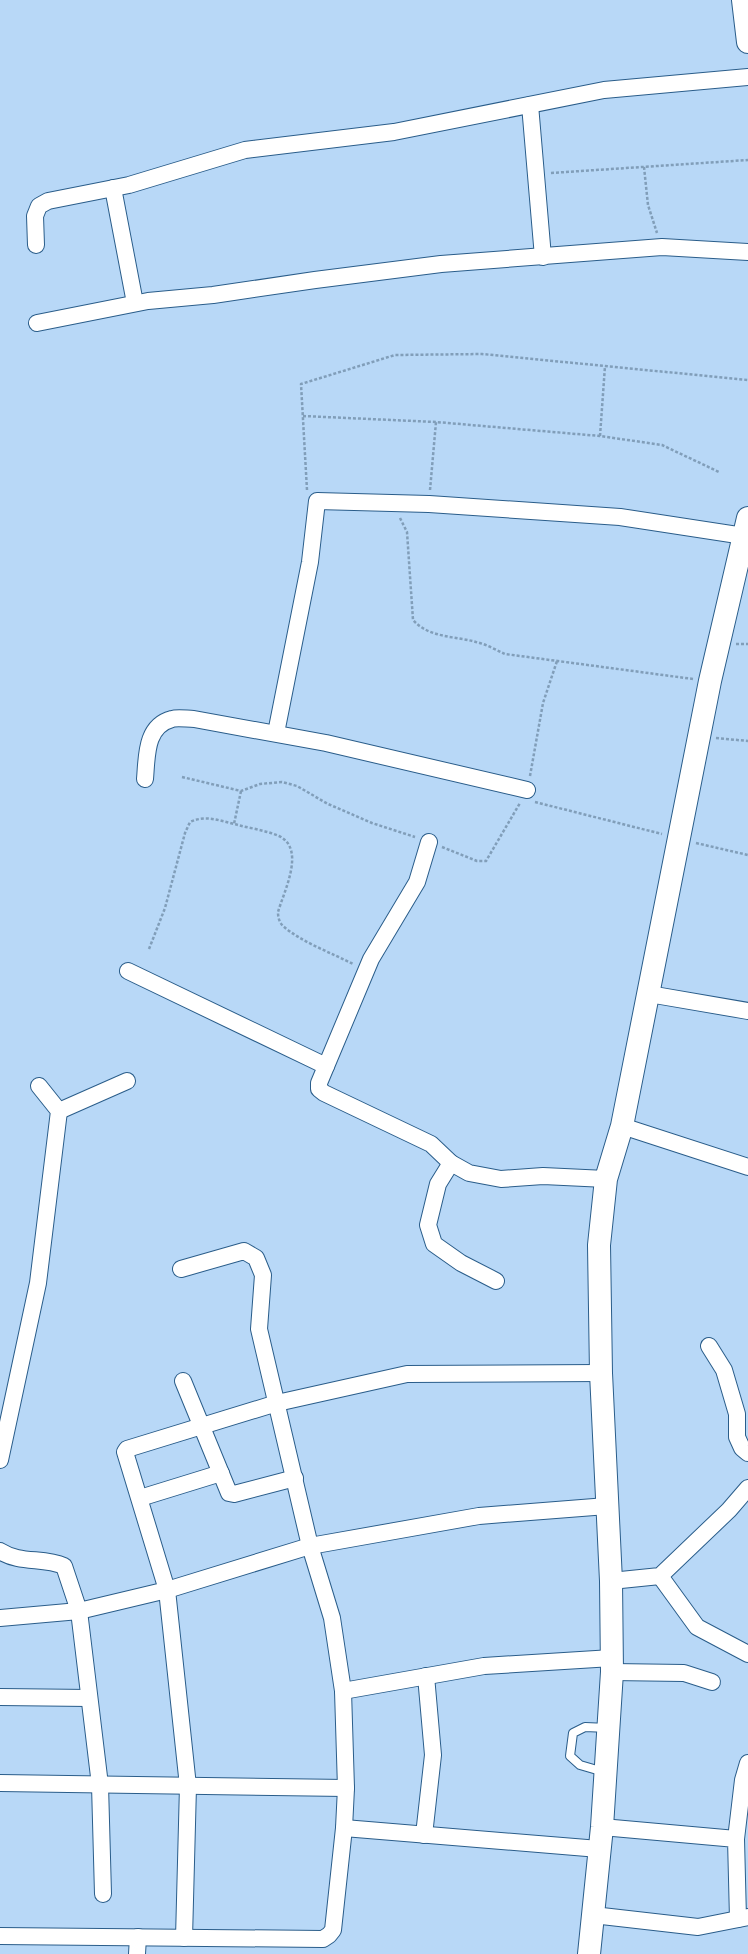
<svg xmlns="http://www.w3.org/2000/svg" width="748" height="1954" viewBox="0 0 748 1954" font-family="Figtree,sans-serif">
	<style>
		.lines { fill: none; stroke-linecap: round; stroke-linejoin: round }
		.service-casing { stroke: #2a5d8a; stroke-width: 10 }
		.minor-casing { stroke: #2a5d8a; stroke-width: 18 }
		.secondary-casing { stroke: #2a5d8a; stroke-width: 24 }
		.path { stroke: #819eb9; stroke-width: 2.5; stroke-dasharray: 3 2; stroke-linecap: butt }
		.service { stroke: #fff; stroke-width: 8 }
		.minor { stroke: #fff; stroke-width: 16 }
		.secondary { stroke: #fff; stroke-width: 22 }
	</style>
	<rect width="100%" height="100%" fill="#b8d8f7"/>
	<g class="lines">
		<defs>
			<polyline id="service" points="604,1772 580,1765 570,1756 573,1733 585,1727 608,1728"/>
			<g id="minor">
				<polyline points="530,105 543,257"/>
				<polyline points="113,188 135,303"/>
				<polyline points="36,245 35,216 39,206 48,201 129,185 245,150 394,132 604,90 748,77"/>
				<polyline points="37,323 148,301 213,295 315,280 441,264 662,247 748,252"/>
				<polyline points="276,733 310,562 317,501 429,504 620,517 744,536"/>
				<path d="M145 779C147 757 145 726 172 719 178 717 187 719 194 719L326 743 527 790"/>
				<polyline points="429,842 417,882 371,959 319,1083 319,1089 324,1093 431,1144 451,1163 469,1173 501,1179 543,1176 606,1179"/>
				<polyline points="128,971 326,1066"/>
				<polyline points="649,994 748,1011"/>
				<polyline points="59,1111 127,1081"/>
				<polyline points="622,1126 748,1167"/>
				<polyline points="451,1163 438,1184 428,1225 434,1244 461,1263 496,1281"/>
				<polyline points="709,1346 724,1370 737,1414 737,1437 742,1448 748,1453"/>
				<polyline points="183,1381 229,1493 234,1494 295,1478"/>
				<polyline points="0,1460 38,1283 59,1111 39,1086"/>
				<polyline points="140,1498 221,1473"/>
				<path d="M0 1551C20 1564 43 1557 64 1566L79 1611 100 1785 103 1894"/>
				<polyline points="660,1576 697,1627 748,1654"/>
				<polyline points="611,1581 660,1576 729,1510 748,1488"/>
				<polyline points="0,1618 79,1611 167,1590 310,1546 479,1516 607,1506"/>
				<polyline points="612,1672 684,1673 712,1682"/>
				<polyline points="343,1691 484,1666 612,1658"/>
				<polyline points="0,1697 89,1698"/>
				<polyline points="0,1783 346,1788"/>
				<polyline points="602,1827 736,1839 738,1919"/>
				<polyline points="344,1828 599,1849"/>
				<polyline points="424,1835 433,1755 426,1676"/>
				<polyline points="736,1839 743,1780 748,1763"/>
				<polyline points="593,1915 698,1927 748,1917"/>
				<polyline points="0,1936 323,1939 329,1935 333,1930 344,1828 346,1788 343,1691 332,1618 310,1546 259,1329 263,1275 256,1258 244,1251 181,1269"/>
				<polyline points="184,1938 188,1786 167,1590 125,1452 127,1449 277,1403 407,1374 601,1373"/>
				<polyline points="137,1954 138,1937"/>
			</g>
			<g id="secondary">
				<polyline points="743,0 748,42"/>
				<polyline points="589,1954 602,1827 612,1672 611,1581 601,1373 599,1245 606,1179 622,1126 710,681 748,518"/>
			</g>
		</defs>
		<use href="#service" class="service-casing"/>
		<use href="#minor" class="minor-casing"/>
		<use href="#secondary" class="secondary-casing"/>
		<g class="path">
			<polyline points="644,167 648,205 657,233"/>
			<polyline points="551,173 748,160"/>
			<polyline points="303,416 436,422 600,436 662,445 719,472"/>
			<polyline points="600,436 605,366"/>
			<polyline points="307,490 301,384 395,355 482,354 748,380"/>
			<polyline points="430,490 436,422"/>
			<path d="M400 518 407 532 413 620C429 638 455 636 476 642 486 644 496 650 505 654L693 679"/>
			<polyline points="736,644 748,644"/>
			<polyline points="716,738 748,741"/>
			<polyline points="530,776 543,703 557,661"/>
			<polyline points="182,777 241,791 260,784 282,782 297,786 328,804 372,823 415,837"/>
			<path d="M241 791 234 824C248 828 265 830 279 836 306 849 284 891 278 912 278 917 279 922 283 926 301 942 332 953 353 964"/>
			<polyline points="535,802 662,834"/>
			<polyline points="696,843 748,855"/>
			<polyline points="442,847 477,861 486,861 520,803"/>
			<path d="M149 949 165 908 185 833 190 822C205 815 218 820 234 824"/>
		</g>
		<use href="#service" class="service"/>
		<use href="#minor" class="minor"/>
		<use href="#secondary" class="secondary"/>
	</g>
</svg>
